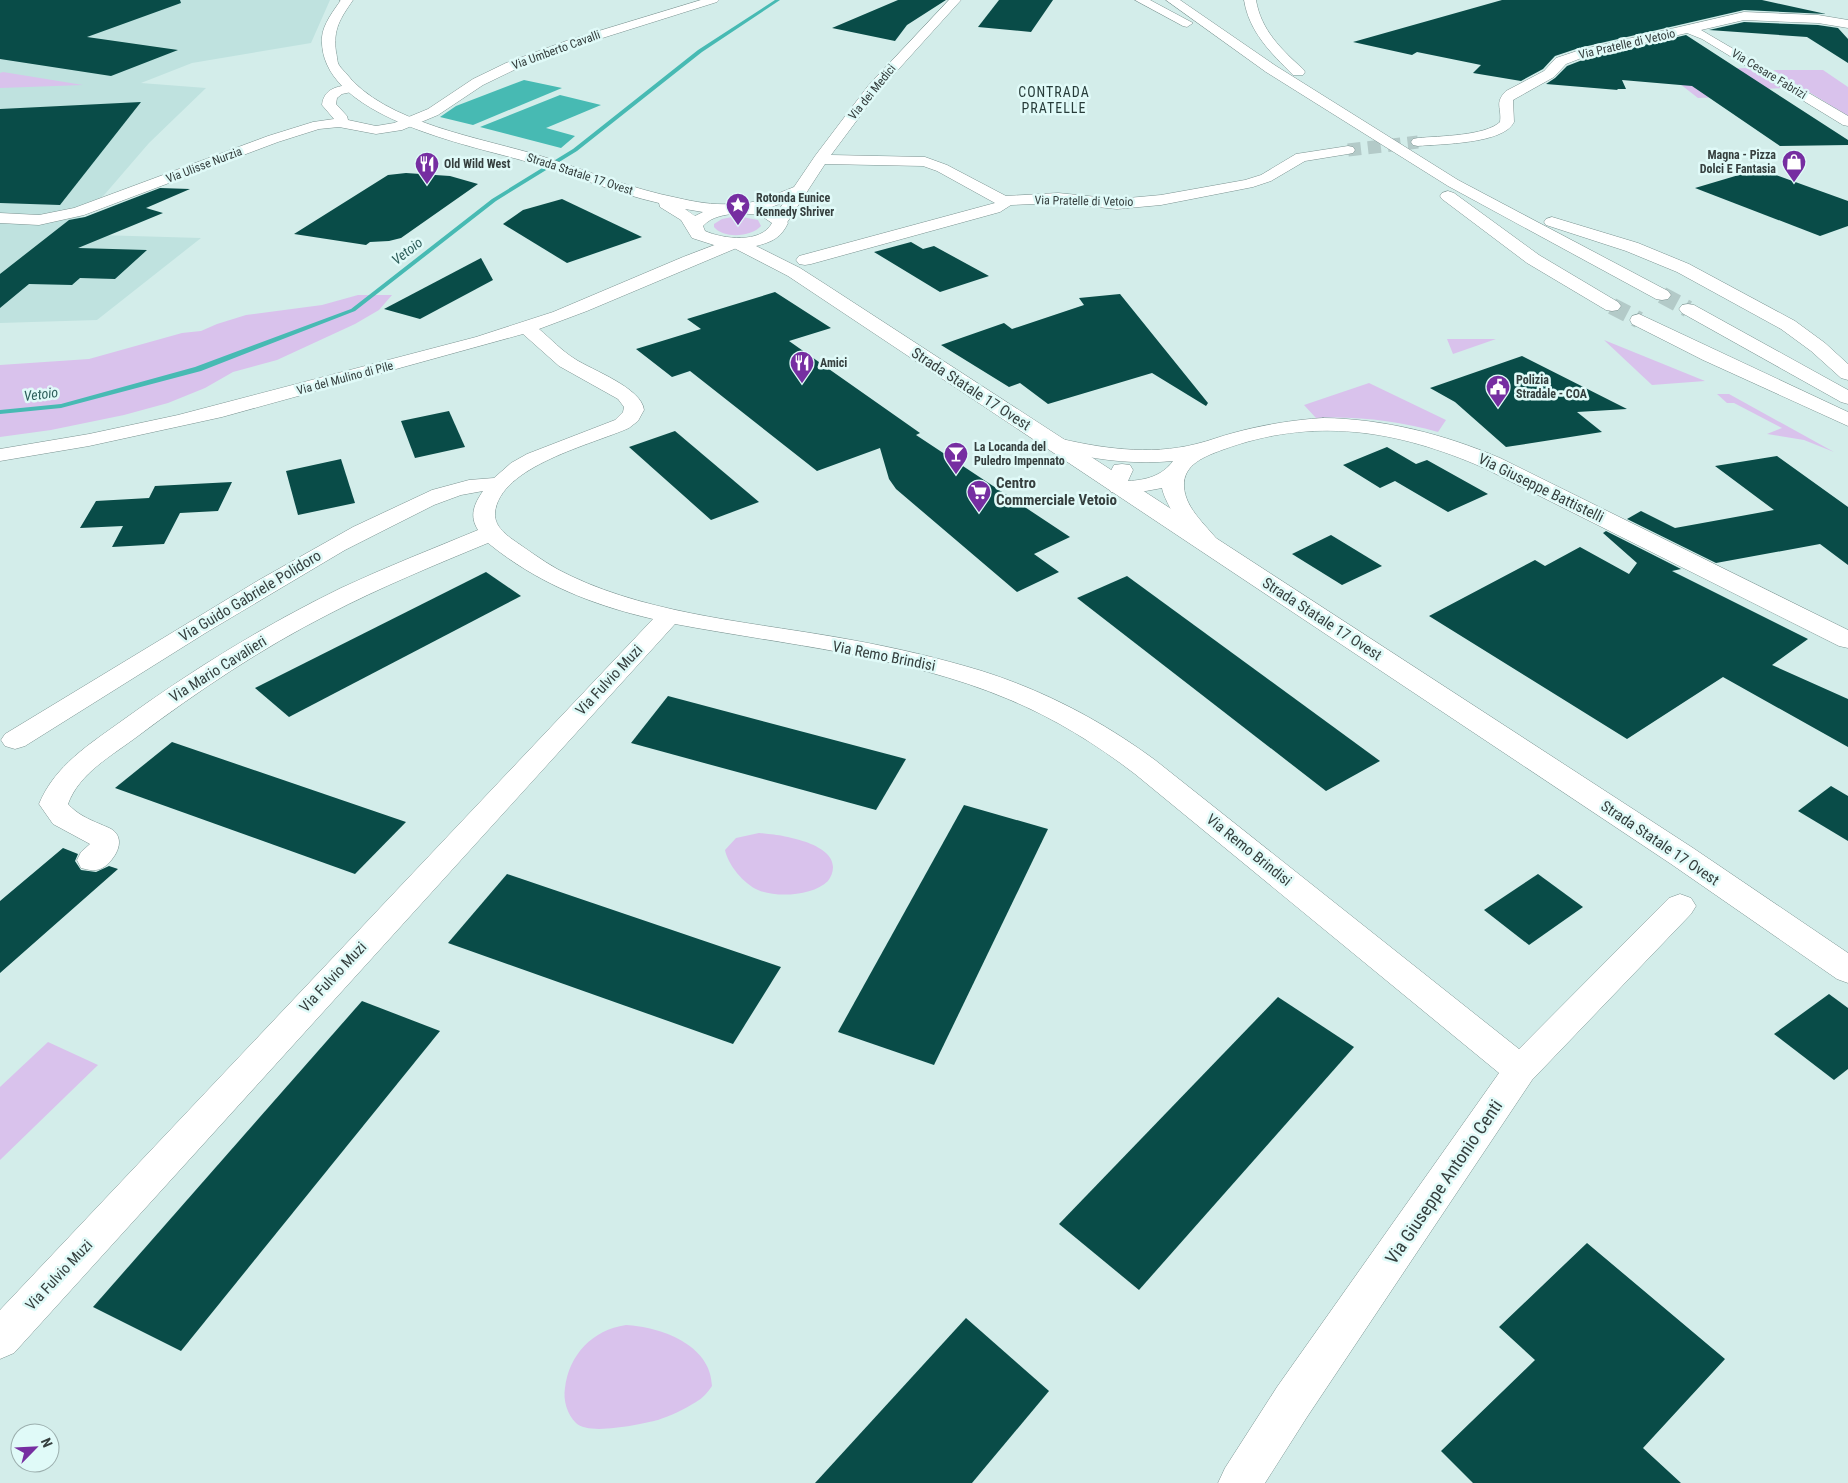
<svg xmlns="http://www.w3.org/2000/svg" width="1848" height="1483" viewBox="0 0 1848 1483" font-family="'Roboto Condensed',sans-serif">
	<style>
		.built { fill: #bfe2df }
		.green { fill: #d9c2ec }
		.water { fill: #47bab3 }
		.lines { fill: none; stroke-linecap: round; stroke-linejoin: round }
		.stream { fill: #47bab3; fill-rule: evenodd }
		.building { fill: #094c48 }
		.minor-tunnel { stroke: #b3cac8; stroke-width: 13; stroke-dasharray: 13 7; stroke-linecap: butt }
		.highway-tunnel { stroke: #b3cac8; stroke-width: 17; stroke-dasharray: 17 9; stroke-linecap: butt }
		.minor-casing { stroke: #7b9391; stroke-width: 1 }
		.major-casing { stroke: #7b9391; stroke-width: 1 }
		.highway-casing { stroke: #7b9391; stroke-width: 1 }
		.minor { fill: #fff; fill-rule: evenodd }
		.major { fill: #fff; fill-rule: evenodd }
		.highway { fill: #fff; fill-rule: evenodd }
		.labels { text-anchor: middle; stroke-width: 5; stroke-linejoin: round; paint-order: stroke }
		.far-street-label { font-size: 12px; fill: #353f3e; stroke: #e0faf8 }
		.far-poi-label { font-size: 12px; font-weight: bold; fill: #353f3e; stroke: #e0faf8; text-anchor: start }
		.far-neighbourhood-label { font-size: 14px; letter-spacing: 1px; fill: #273c3a; stroke: #e0faf8 }
		.far-water-label { font-size: 14px; font-style: italic; fill: #2d5e5a; stroke: #e0faf8 }
		.street-label { font-size: 15px; fill: #353f3e; stroke: #e0faf8 }
		.poi-label { font-size: 15px; font-weight: bold; fill: #353f3e; stroke: #e0faf8; text-anchor: start }
		.near-street-label { font-size: 18px; fill: #353f3e; stroke: #e0faf8 }
	</style>
	<rect width="100%" height="100%" fill="#d3edea"/>
	<polygon class="built" points="0,0 330,0 311,43 192,63 141,83 206,88 149,143 105,194 63,234 201,238 97,320 0,323"/>
	<g class="green">
		<polygon points="1749,68 1783,88 1735,90 1743,96 1698,98 1662,70"/>
		<polygon points="1773,70 1823,70 1848,87 1848,116"/>
		<polygon points="3,72 83,85 0,88 0,73"/>
		<path d="M737 216 758 220 761 226C751 237 724 239 714 227V224L722 219Z"/>
		<polygon points="358,295 392,295 379,310 355,324 277,360 233,372 205,388 168,403 124,415 51,430 0,437 0,365 89,359 182,333 201,331 217,324 246,315 322,305"/>
		<polygon points="1447,339 1496,339 1453,354"/>
		<polygon points="1604,340 1705,381 1652,385"/>
		<path d="M1369 383 1446 420 1438 432C1398 421 1358 416 1316 418L1304 405Z"/>
		<polygon points="1717,394 1729,394 1834,452 1804,440 1767,434 1782,428 1734,403 1727,403"/>
		<path d="M759 833C778 834 833 842 833 867 833 872 831 877 828 881 813 896 776 898 758 890 744 884 728 865 725 850L736 838Z"/>
		<polygon points="48,1042 98,1065 0,1160 0,1087"/>
		<path d="M626 1325C660 1327 711 1344 712 1386 708 1392 703 1398 696 1402 685 1409 670 1416 658 1420 641 1424 589 1436 576 1423 567 1414 563 1400 565 1388 569 1355 592 1330 626 1325Z"/>
	</g>
	<g class="water">
		<polygon points="524,80 562,88 473,125 440,117 456,106"/>
		<polygon points="560,95 601,105 546,128 575,136 561,148 480,127"/>
	</g>
	<g class="lines">
		<polygon class="stream" points="775,0 780,0 702,52 577,151 496,201 355,311 201,371 61,408 0,414 0,410 61,404 195,367 351,309 492,199 573,149 698,50"/>
	</g>
	<g class="building">
		<polygon points="0,0 180,0 181,3 87,37 178,50 111,76 0,59"/>
		<polygon points="898,0 946,0 907,25 895,41 832,28"/>
		<polygon points="999,0 1053,0 1031,32 978,27"/>
		<polygon points="1502,0 1762,0 1826,14 1744,10 1579,48 1555,56 1543,69 1521,81 1473,73 1481,65 1417,52 1412,55 1353,42"/>
		<polygon points="1744,22 1818,25 1838,28 1848,39 1848,63 1807,37 1709,30"/>
		<polygon points="1686,35 1848,140 1848,145 1780,146 1692,86 1622,80 1626,89 1617,89 1618,90 1546,84 1555,78 1567,66 1585,59"/>
		<polygon points="141,102 60,205 0,203 0,109"/>
		<polygon points="1759,169 1848,201 1848,226 1820,236 1695,188"/>
		<polygon points="406,173 450,176 478,184 401,238 389,241 370,242 366,245 294,234 388,175"/>
		<polygon points="160,188 190,189 146,208 163,213 78,248 147,250 115,279 80,278 72,285 29,284 0,308 0,274 69,220 85,217"/>
		<polygon points="562,199 642,237 567,263 503,224 523,210"/>
		<polygon points="911,242 923,249 934,246 989,276 940,292 874,252"/>
		<polygon points="481,258 493,280 420,319 384,309"/>
		<polygon points="775,292 831,328 789,341 920,433 916,435 1070,537 1034,554 1059,572 1017,592 896,489 889,479 880,448 817,471 690,371 672,377 636,349 701,329 687,319"/>
		<polygon points="1120,294 1208,403 1206,406 1152,373 1048,404 1020,383 1009,387 941,345 1004,323 1012,329 1084,305 1079,298"/>
		<polygon points="1522,356 1627,409 1577,412 1602,432 1506,447 1455,402 1430,388"/>
		<polygon points="449,411 465,447 415,458 401,421"/>
		<polygon points="675,431 759,502 711,520 629,447"/>
		<polygon points="1387,447 1416,464 1427,460 1488,494 1448,512 1395,481 1380,488 1343,465"/>
		<polygon points="1777,456 1848,507 1848,565 1820,544 1716,563 1627,519 1641,511 1675,528 1774,510 1715,466"/>
		<polygon points="341,459 355,503 298,515 286,471"/>
		<polygon points="232,482 218,511 180,513 164,544 112,547 123,526 80,528 96,501 149,498 155,486"/>
		<polygon points="1606,531 1681,569 1672,571 1808,639 1772,665 1848,699 1848,747 1723,677 1627,739 1429,616 1535,560 1545,566 1580,547 1629,574 1637,563 1603,533"/>
		<polygon points="1331,535 1382,566 1342,585 1292,554"/>
		<polygon points="486,572 521,596 289,717 255,688"/>
		<polygon points="1127,576 1380,761 1326,791 1077,598"/>
		<polygon points="668,696 906,759 876,810 631,743"/>
		<polygon points="172,742 406,822 355,874 115,788"/>
		<polygon points="1831,786 1848,796 1848,841 1798,811"/>
		<polygon points="964,805 1048,829 934,1065 838,1032"/>
		<polygon points="63,848 78,854 75,861 81,870 96,872 109,866 118,869 0,973 0,901"/>
		<polygon points="507,874 781,967 733,1044 448,943"/>
		<polygon points="1538,874 1583,907 1529,945 1484,910"/>
		<polygon points="1829,994 1848,1008 1848,1069 1834,1080 1774,1034"/>
		<polygon points="1278,997 1354,1047 1139,1290 1059,1224"/>
		<polygon points="362,1001 440,1031 181,1351 93,1307"/>
		<polygon points="1587,1243 1725,1359 1643,1448 1681,1483 1473,1483 1441,1451 1535,1360 1499,1327"/>
		<polygon points="966,1318 1049,1391 972,1483 815,1483"/>
	</g>
	<g class="lines">
		<polyline class="minor-tunnel" points="1348,150 1418,142"/>
		<g class="highway-tunnel">
			<polyline points="1662,295 1688,309"/>
			<polyline points="1612,306 1639,320"/>
		</g>
		<defs>
			<g id="minor">
				<path d="M701 0H719L717 2 577 46 516 69 483 85 438 115 402 130 376 134 339 127 319 129 278 142 84 215 39 225 0 223V213L39 215 74 208 268 136 313 122 334 119 322 105C324 88 337 87 351 84L358 88 356 91 342 94 337 98 336 104 347 116 348 120 376 126 394 123 428 109 473 79 506 63 569 40Z"/>
				<path d="M949 0H961L878 92 831 155 925 157 947 165 1006 196 1058 193 1117 199 1161 195 1245 180 1261 175 1296 154 1348 146 1353 147 1355 150 1353 153 1348 154 1305 161 1271 181 1253 187 1161 205 1117 209 1058 203 1011 205 1000 212 811 264 805 265 799 264 796 260 799 256 995 203 937 171 923 166 825 164 786 224H774L772 221 784 202C770 208 749 216 733 212L731 209 733 206 762 200 794 187 815 156 868 86Z"/>
				<path d="M1744 12 1818 15 1848 20V28L1818 23 1744 20 1701 30 1848 116V126L1843 125 1702 39 1687 33 1584 57 1566 64 1554 77 1513 100 1514 122C1504 144 1440 144 1418 146L1413 145 1411 142 1413 139 1418 138C1439 136 1485 136 1500 122 1502 108 1494 103 1506 91L1544 71 1556 58 1580 50Z"/>
				<path d="M733 238 739 239 741 243 739 247 587 311 539 329C551 339 562 351 575 359 592 370 642 388 644 410L638 421 629 428C594 444 499 466 495 513 494 529 511 538 522 546 538 557 553 568 571 576 655 616 761 623 852 640 896 648 939 658 982 671 1045 691 1102 721 1155 760L1519 1049 1669 898 1680 894 1691 898 1696 906 1691 914 1532 1080 1307 1417 1265 1483H1218L1225 1468 1277 1387 1499 1073 1135 774C1096 744 1054 718 1008 699 903 655 786 645 675 624L14 1353 0 1359V1310L653 619C592 605 537 583 488 543 435 565 381 587 329 614 262 648 198 691 138 736 113 755 79 773 68 804 77 814 88 819 100 824 104 826 111 828 114 831 126 842 114 860 104 867 96 872 89 870 81 868L77 860 81 852 90 844 53 824 39 804C55 765 90 744 123 720 192 670 265 625 341 588 386 567 432 549 478 530 469 516 474 504 483 491L461 495 434 505 345 550 207 632 25 746 15 749 5 746 1 740 5 734 259 580 353 527 432 490 469 480 494 478 511 463 527 454 615 420 623 412 624 407 618 399 559 366 523 334 222 417 89 446 0 461V449L89 434 178 415 476 337 553 312 683 257Z"/>
				<path d="M1323 418C1385 419 1443 434 1500 458L1848 630V648L1839 646 1484 468C1397 430 1314 416 1222 450 1206 456 1183 464 1184 486 1185 510 1209 527 1222 546L1218 551C1213 552 1208 554 1203 551 1191 545 1164 502 1162 488L1135 493 1111 492 1106 480 1114 465 1122 464 1130 465 1133 470 1128 481C1146 480 1162 476 1173 461 1130 465 1088 459 1046 447L1042 443 1046 439 1053 437C1099 448 1149 456 1196 444 1209 441 1221 436 1233 433 1262 425 1292 420 1323 418Z"/>
			</g>
			<path id="major" d="M341 0H353C340 19 333 29 336 52 337 55 337 60 338 63 339 66 343 70 345 72 384 124 484 138 544 157 588 171 632 189 678 198 695 202 713 205 730 204 753 204 774 203 788 223 781 238 772 242 756 246L800 268 825 284 1693 848 1848 953V983L1837 979 1671 864 788 276 732 247 717 246 692 238 681 220 660 207 659 203C614 193 572 174 528 162 470 145 317 117 322 37 323 24 334 10 341 0ZM685 209 703 212 695 216ZM738 213 760 215 772 223C761 244 723 239 705 231L703 226C712 216 725 215 738 213Z"/>
			<g id="highway">
				<polygon points="340,0 352,0 352,1 346,4 342,3"/>
				<polygon points="1135,0 1150,0 1193,23 1187,27 1183,26"/>
				<polygon points="1166,0 1180,0 1276,66 1458,180 1668,291 1671,295 1668,299 1662,300 1656,299 1448,186 1266,72"/>
				<path d="M1244 0H1256C1261 30 1281 49 1303 69L1305 72 1303 75H1293C1271 53 1249 32 1244 0Z"/>
				<polygon points="1448,191 1454,193 1539,255 1618,302 1621,306 1618,310 1612,311 1606,310 1527,263 1442,199 1440,196 1442,193"/>
				<polygon points="1552,217 1638,243 1689,264 1795,321 1825,343 1848,364 1848,380 1841,378 1811,351 1781,329 1677,272 1626,251 1546,225 1544,222 1546,219"/>
				<polygon points="1688,304 1694,305 1848,390 1848,404 1841,402 1682,313 1679,309 1682,305"/>
				<polygon points="1639,314 1848,412 1848,426 1703,360 1632,324 1630,320 1632,316"/>
			</g>
		</defs>
		<use href="#minor" class="minor-casing"/>
		<use href="#major" class="major-casing"/>
		<use href="#highway" class="highway-casing"/>
		<use href="#minor" class="minor"/>
		<use href="#major" class="major"/>
		<use href="#highway" class="highway"/>
	</g>
	<defs>
		<symbol id="shop-pin" viewBox="-11 -11 22 30"><path d="M0 17L-7.5 6A9.5 9.5 0 1 1 7.5 6Z" fill="#762ea1" stroke="#e0faf8"/><path d="M-5-2.5h2.3a2.7 3.5 0 0 1 5.4 0H5L5.5 6h-11ZM-1.5-2.5h3a1.5 2.3 0 0 0-3 0Z" fill="#fff"/></symbol>
		<symbol id="restaurant-pin" viewBox="-11 -11 22 30"><path d="M0 17L-7.5 6A9.5 9.5 0 1 1 7.5 6Z" fill="#762ea1" stroke="#e0faf8"/><path d="M-5-6h1v4h1v-4h1v4h1v-4h1v5L-1.5 .5V6h-2V.5L-5-1ZM5-6V6H3V1.5H1.5Q1.5-4 5-6Z" fill="#fff"/></symbol>
		<symbol id="sight-pin" viewBox="-11 -11 22 30"><path d="M0 17L-7.5 6A9.5 9.5 0 1 1 7.5 6Z" fill="#762ea1" stroke="#e0faf8"/><path d="M0-6L1.8-2.2L6-1.7L2.9 1.2L3.7 5.4L0 3.3L-3.7 5.4L-2.9 1.2L-6-1.7L-1.8-2.2Z" fill="#fff"/></symbol>
		<symbol id="civic-pin" viewBox="-11 -11 22 30"><path d="M0 17L-7.5 6A9.5 9.5 0 1 1 7.5 6Z" fill="#762ea1" stroke="#e0faf8"/><path d="M-.6-6.5H3V-4.5H.6V-3L4-1V1h2V6H-6V1h2V-1L-.6-3ZM-1.2 2.5V6h2.4V2.5Z" fill="#fff"/></symbol>
		<symbol id="bar-pin" viewBox="-11 -11 22 30"><path d="M0 17L-7.5 6A9.5 9.5 0 1 1 7.5 6Z" fill="#762ea1" stroke="#e0faf8"/><path d="M-6-5H6L.8 .8V4.5H3.5V6h-7V4.5H-.8V.8Z" fill="#fff"/></symbol>
		<symbol id="supermarket-pin" viewBox="-11 -11 22 30"><path d="M0 17L-7.5 6A9.5 9.5 0 1 1 7.5 6Z" fill="#762ea1" stroke="#e0faf8"/><path d="M-6-5.5h2.5l.6 2H6L4.5 2H-2.5L-4.4-4H-6ZM-1.5 3.2a1.3 1.3 0 1 0 .1 0ZM3 3.2a1.3 1.3 0 1 0 .1 0Z" fill="#fff"/></symbol>
	</defs>
	<g fill-rule="evenodd">
		<use href="#shop-pin" x="1780" y="148" width="28" height="38"/>
		<use href="#restaurant-pin" x="413" y="150" width="28" height="38"/>
		<use href="#sight-pin" x="724" y="191" width="28" height="38"/>
		<use href="#restaurant-pin" x="788" y="349" width="28" height="38"/>
		<use href="#civic-pin" x="1484" y="373" width="28" height="38"/>
		<use href="#bar-pin" x="942" y="440" width="28" height="38"/>
		<use href="#supermarket-pin" x="965" y="478" width="28" height="38"/>
	</g>
	<g class="labels">
		<g class="far-street-label">
			<text transform="translate(1627 44) rotate(-13)" y="4">Via Pratelle di Vetoio</text>
			<text transform="translate(556 50) rotate(-20)" y="4">Via Umberto Cavalli</text>
			<text transform="translate(1769 74) rotate(31)" y="4">Via Cesare Fabrizi</text>
			<text transform="translate(872 92) rotate(-51)" y="4">Via dei Medici</text>
			<text transform="translate(204 165) rotate(-21)" y="4">Via Ulisse Nurzia</text>
			<text transform="translate(580 174) rotate(18)" y="4">Strada Statale 17 Ovest</text>
			<text transform="translate(1084 201) rotate(1)" y="4">Via Pratelle di Vetoio</text>
			<text transform="translate(345 378) rotate(-15)" y="4">Via del Mulino di Pile</text>
		</g>
		<g class="far-poi-label">
			<text x="1776" y="159" text-anchor="end">Magna - Pizza<tspan x="1776" dy="14">Dolci E Fantasia</tspan></text>
			<text x="444" y="168">Old Wild West</text>
			<text x="756" y="202">Rotonda Eunice<tspan x="756" dy="14">Kennedy Shriver</tspan></text>
			<text x="820" y="367">Amici</text>
			<text x="1516" y="384">Polizia<tspan x="1516" dy="14">Stradale - COA</tspan></text>
			<text x="974" y="451">La Locanda del<tspan x="974" dy="14">Puledro Impennato</tspan></text>
		</g>
		<g class="far-neighbourhood-label">
			<text x="1054" y="97">CONTRADA<tspan x="1054" dy="16">PRATELLE</tspan></text>
		</g>
		<g class="far-water-label">
			<text transform="translate(407 251) rotate(-38)" y="5">Vetoio</text>
			<text transform="translate(41 394) rotate(-7)" y="5">Vetoio</text>
		</g>
		<g class="street-label">
			<text transform="translate(971 389) rotate(33)" y="5">Strada Statale 17 Ovest</text>
			<text transform="translate(1541 488) rotate(26)" y="5">Via Giuseppe Battistelli</text>
			<text transform="translate(250 596) rotate(-31)" y="5">Via Guido Gabriele Polidoro</text>
			<text transform="translate(1322 619) rotate(33)" y="5">Strada Statale 17 Ovest</text>
			<text transform="translate(884 656) rotate(11)" y="5">Via Remo Brindisi</text>
			<text transform="translate(218 669) rotate(-32)" y="5">Via Mario Cavalieri</text>
			<text transform="translate(609 680) rotate(-47)" y="5">Via Fulvio Muzi</text>
			<text transform="translate(1660 843) rotate(34)" y="5">Strada Statale 17 Ovest</text>
			<text transform="translate(1249 850) rotate(39)" y="5">Via Remo Brindisi</text>
			<text transform="translate(333 977) rotate(-47)" y="5">Via Fulvio Muzi</text>
			<text transform="translate(59 1275) rotate(-47)" y="5">Via Fulvio Muzi</text>
		</g>
		<g class="poi-label">
			<text x="996" y="488">Centro<tspan x="996" dy="17">Commerciale Vetoio</tspan></text>
		</g>
		<g class="near-street-label">
			<text transform="translate(1444 1182) rotate(-56)" y="6">Via Giuseppe Antonio Centi</text>
		</g>
	</g>
	<g transform="translate(35 1448) rotate(66)"><circle r="24" fill="#e0faf8" stroke="#9cafae"/>
	<path d="M0-4L9 19L0 12L-9 19Z" fill="#762ea1"/>
	<text y="-8" font-size="14" font-weight="bold" text-anchor="middle" fill="#353f3e">N</text>
	</g>
</svg>
